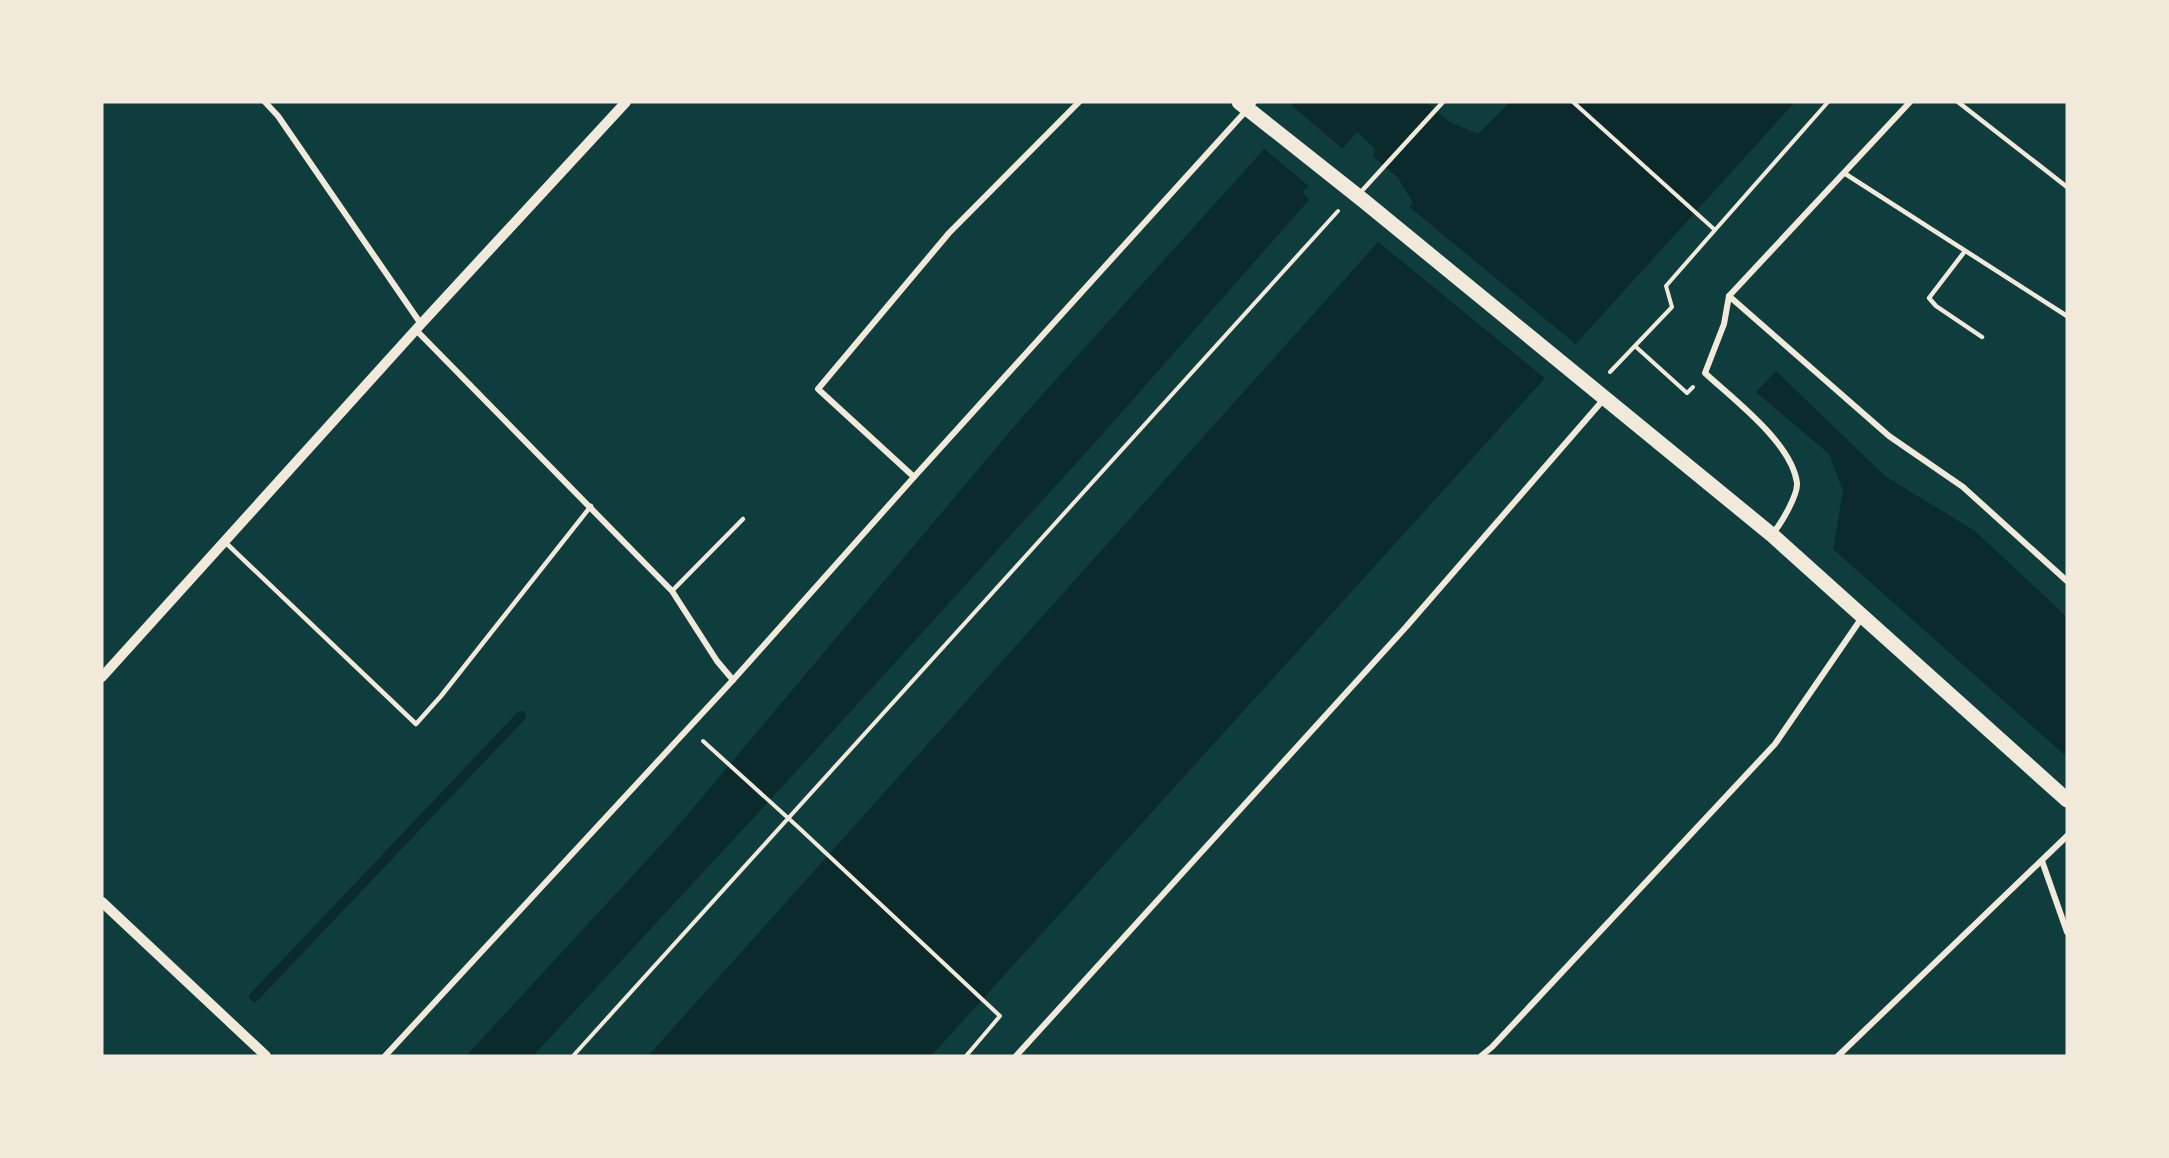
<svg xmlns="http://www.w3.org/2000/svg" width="2169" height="1158" viewBox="0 0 2169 1158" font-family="Rubik,sans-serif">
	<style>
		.water { fill: #0a2a2b }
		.pier { fill: #0f3d3e }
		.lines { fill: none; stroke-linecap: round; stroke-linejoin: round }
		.stream { stroke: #0a2a2b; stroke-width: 10 }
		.path { stroke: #f1e9da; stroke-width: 4 }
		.service { stroke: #f1e9da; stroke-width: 4.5 }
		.minor { stroke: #f1e9da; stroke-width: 6 }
		.tertiary { stroke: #f1e9da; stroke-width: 10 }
		.primary { stroke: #f1e9da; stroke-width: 15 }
	</style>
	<rect width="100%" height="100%" fill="#0f3d3e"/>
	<g class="water">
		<polygon points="1293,102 1426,102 1450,122 1478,134 1510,102 1795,102 931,1056 648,1056 1413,203 1398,178 1373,156 1375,149 1357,132 1303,192 1309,200 1091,447 782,787 533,1056 466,1056 672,833 1023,416 1258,156 1292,112"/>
		<polygon points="1776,371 1885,476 1975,531 2067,617 2067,757 1833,549 1843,491 1829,454 1756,392"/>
	</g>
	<g class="pier">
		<polygon points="1290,104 1344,150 1311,188 1262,147 1289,110"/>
		<polygon points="1407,205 1578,346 1547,380 1376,240"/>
	</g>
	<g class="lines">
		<polyline class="stream" points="254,997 521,716"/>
		<g class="path">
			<polyline points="1573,102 1715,230 1666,286 1672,307 1610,372"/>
			<polyline points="1715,230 1828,102"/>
			<polyline points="1635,346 1687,393 1693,387"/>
			<polyline points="703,741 798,827 1000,1016 966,1056"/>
			<polyline points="573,1056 1338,211"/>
		</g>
		<g class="service">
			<polyline points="1958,102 2067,187"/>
			<polyline points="1844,173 2067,316"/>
			<polyline points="1359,194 1443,102"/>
			<polyline points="1965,251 1929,298 1936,306 1982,337"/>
			<polyline points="225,542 416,724 441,696 591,506"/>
			<polyline points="672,591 743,519"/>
		</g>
		<g class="minor">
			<polyline points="265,102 278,116 421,324"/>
			<polyline points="1729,296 1889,436 1963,487 2067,581"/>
			<polyline points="416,330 672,591 717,661 733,680"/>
			<polyline points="914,477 818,389 949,233 1079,102"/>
			<path d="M1773 533C1781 524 1798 495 1797 483 1792 443 1734 400 1705 373L1724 324 1729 296 1910 102"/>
			<polyline points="2042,861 2067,932"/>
			<polyline points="385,1056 733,680 914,477 1254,102"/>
			<polyline points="1016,1056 1406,627 1604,399"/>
			<polyline points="1481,1056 1492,1047 1775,744 1863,616"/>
			<polyline points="1838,1056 2067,836"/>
		</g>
		<g class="tertiary">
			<polyline points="102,677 421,324 626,102"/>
			<polyline points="102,902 266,1056"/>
		</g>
		<polyline class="primary" points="1239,102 1364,201 1772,535 2067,800"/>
	</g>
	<rect width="2169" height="1158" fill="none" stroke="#f1e9da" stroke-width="207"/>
</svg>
